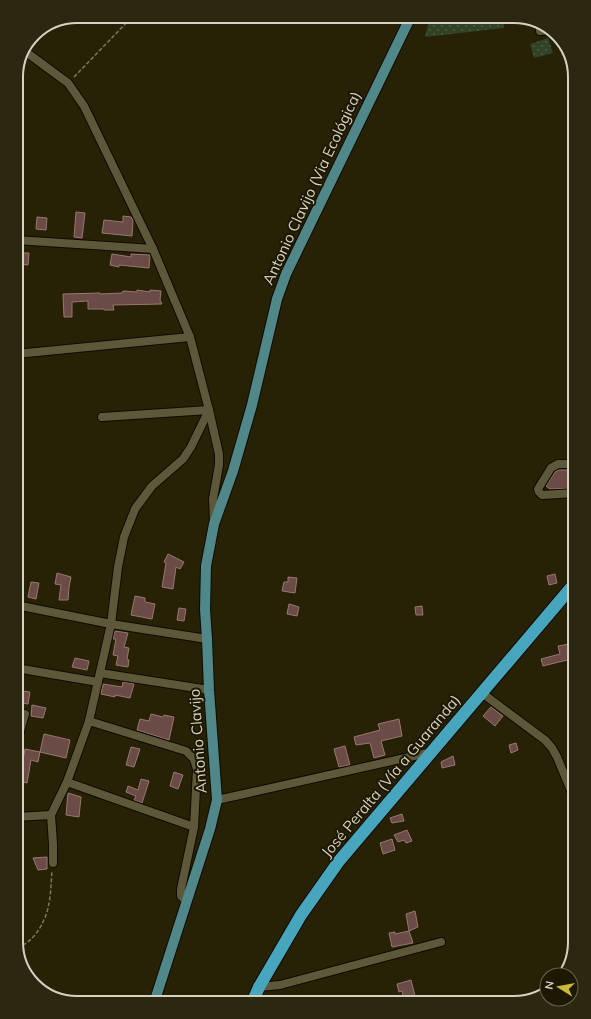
<svg xmlns="http://www.w3.org/2000/svg" width="591" height="1019" viewBox="0 0 591 1019" font-family="Mulish,sans-serif">
	<style>
		.grass { fill: url(#grass-dots) }
		.building { fill: #6a4b46; stroke: #997771 }
		.lines { fill: none; stroke-linecap: round; stroke-linejoin: round }
		.minor-casing { stroke: #100a00; stroke-width: 10 }
		.major-casing { stroke: #100a00; stroke-width: 12 }
		.highway-casing { stroke: #100a00; stroke-width: 14 }
		.path { stroke: #7c7761; stroke-width: 1.5; stroke-dasharray: 4 2; stroke-linecap: butt }
		.minor { stroke: #5e583b; stroke-width: 8 }
		.major { stroke: #508789; stroke-width: 10 }
		.highway { stroke: #47a6bd; stroke-width: 12 }
		.labels { text-anchor: middle; stroke-width: 4; stroke-linejoin: round; paint-order: stroke }
		.street-label { font-size: 15px; fill: #d5d2c2; stroke: #1d1800 }
		.rim { fill: none; stroke: #d5d2c2; stroke-width: 2 }
	</style>
	<defs>
		<pattern id="grass-dots" width="8" height="8" patternUnits="userSpaceOnUse"><rect width="8" height="8" fill="#304327"/><path d="M2 2h.1M6 6h.1" fill="none" stroke="#4d5d45" stroke-width="1.8" stroke-linecap="round"/></pattern>
	</defs>
	<rect width="100%" height="100%" fill="#272106"/>
	<g class="grass">
		<polygon points="430,16 505,16 504,28 425,37"/>
		<polygon points="548,38 553,53 534,58 530,44"/>
	</g>
	<g class="building">
		<polygon points="76,212 85,213 82,238 74,237"/>
		<polygon points="123,216 131,217 133,220 132,236 102,233 104,220 123,222"/>
		<polygon points="37,217 47,218 46,230 36,229"/>
		<polygon points="19,253 29,253 28,265 18,264"/>
		<polygon points="112,254 131,257 131,254 150,255 149,268 119,265 119,267 110,265"/>
		<polygon points="137,290 150,292 150,290 161,291 160,300 162,304 113,305 114,310 104,310 104,309 88,309 88,301 72,302 72,317 64,317 63,294 100,293 100,294 122,293 123,291 137,292"/>
		<polygon points="559,470 575,470 575,488 550,489 546,486 555,472"/>
		<polygon points="168,554 184,562 180,569 176,567 173,589 162,587 166,563 164,562"/>
		<polygon points="57,573 71,577 69,587 68,600 59,600 61,585 55,584"/>
		<polygon points="555,574 557,583 549,585 547,576"/>
		<polygon points="288,577 297,578 295,593 282,591 284,582 288,582"/>
		<polygon points="31,582 39,583 36,599 28,597"/>
		<polygon points="135,596 145,598 145,602 155,604 152,619 131,615"/>
		<polygon points="289,604 299,607 297,616 287,614"/>
		<polygon points="422,606 423,615 416,615 415,607"/>
		<polygon points="179,608 186,609 184,621 177,620"/>
		<polygon points="115,631 128,633 124,647 129,648 127,659 129,660 128,667 116,665 118,656 113,655 116,639 113,639"/>
		<polygon points="575,643 575,658 543,666 541,659 560,654 558,646"/>
		<polygon points="75,658 89,661 87,670 72,667"/>
		<polygon points="123,682 134,684 130,698 115,695 115,697 101,694 103,684 122,687"/>
		<polygon points="23,691 30,692 28,704 21,703"/>
		<polygon points="32,705 46,708 43,718 31,716"/>
		<polygon points="491,707 503,716 495,726 483,716"/>
		<polygon points="151,714 163,717 164,715 174,717 169,740 137,730 140,719 149,721"/>
		<polygon points="399,719 402,736 381,741 385,755 374,758 370,743 356,745 354,737 380,730 378,724"/>
		<polygon points="44,734 70,740 66,758 40,752"/>
		<polygon points="516,743 518,750 511,753 509,745"/>
		<polygon points="345,746 350,765 339,767 334,749"/>
		<polygon points="131,747 140,749 134,767 126,765"/>
		<polygon points="25,749 40,752 38,762 31,760 27,783 19,781 20,778 16,777 16,769 21,770"/>
		<polygon points="453,756 455,765 442,768 441,762"/>
		<polygon points="174,772 183,775 178,789 170,786"/>
		<polygon points="141,779 149,781 142,803 134,800 136,796 126,792 128,786 138,790"/>
		<polygon points="68,793 81,797 79,817 66,815"/>
		<polygon points="402,814 404,821 392,823 390,818"/>
		<polygon points="407,830 412,841 406,843 404,840 398,842 394,835"/>
		<polygon points="392,839 395,850 383,854 380,843"/>
		<polygon points="47,857 47,869 38,870 33,858"/>
		<polygon points="415,911 418,927 409,931 406,914"/>
		<polygon points="409,931 413,943 392,947 389,933 395,932 395,934"/>
		<polygon points="411,980 416,1000 405,1003 402,991 399,992 397,984"/>
	</g>
	<g class="lines">
		<defs>
			<g id="minor">
				<polyline points="540,31 551,30"/>
				<polyline points="26,52 68,83 84,106 153,249 190,337 209,410 219,454 219,465 213,499 214,521"/>
				<polyline points="16,240 153,249"/>
				<polyline points="16,354 190,337"/>
				<polyline points="102,417 209,410"/>
				<polyline points="575,493 542,495 539,492 538,489 551,468 558,464 575,464"/>
				<polyline points="16,605 111,624 207,639"/>
				<polyline points="16,668 98,682"/>
				<polyline points="100,673 209,690"/>
				<polyline points="482,693 545,740 552,748 557,757 575,800"/>
				<polyline points="89,721 186,751 194,759 197,769 194,827 181,889 181,896 186,901"/>
				<polyline points="16,745 25,714"/>
				<polyline points="67,782 194,827"/>
				<polyline points="217,800 432,752"/>
				<polyline points="16,817 51,815"/>
				<polyline points="53,863 53,844 51,815 67,782 89,721 111,624 118,567 124,537 135,509 152,486 183,459 191,447 209,410"/>
				<polyline points="259,987 280,985 441,942"/>
				<polyline points="256,995 262,1003"/>
			</g>
			<polyline id="major" points="154,1003 210,829 217,800 209,690 207,639 205,609 206,566 214,524 233,471 252,405 277,299 286,274 411,16"/>
			<polyline id="highway" points="252,1003 259,987 301,915 339,861 575,583"/>
		</defs>
		<use href="#minor" class="minor-casing"/>
		<use href="#major" class="major-casing"/>
		<use href="#highway" class="highway-casing"/>
		<g class="path">
			<polyline points="74,77 133,16"/>
			<path d="M17 947C33 944 45 922 48 908 51 896 51 883 52 871"/>
		</g>
		<use href="#minor" class="minor"/>
		<use href="#major" class="major"/>
		<use href="#highway" class="highway"/>
	</g>
	<g class="labels">
		<g class="street-label">
			<text transform="translate(312 188) rotate(-65)" y="5">Antonio Clavijo (Via Ecológica)</text>
			<text transform="translate(198 741) rotate(-94)" y="5">Antonio Clavijo</text>
			<text transform="translate(391 776) rotate(-50)" y="5">José Peralta (Vía a Guaranda)</text>
		</g>
	</g>
	<path d="M0 0H591V1019H0ZM77 23H514A54 54 0 0 1 568 77V942A54 54 0 0 1 514 996H77A54 54 0 0 1 23 942V77A54 54 0 0 1 77 23Z" fill="#2c2710" fill-rule="evenodd"/>
	<path class="rim" d="M77 23H514A54 54 0 0 1 568 77V942A54 54 0 0 1 514 996H77A54 54 0 0 1 23 942V77A54 54 0 0 1 77 23Z"/>
	<g transform="translate(559 987) rotate(281)"><circle r="19" fill="#1d1800" stroke="#67624e"/>
	<path d="M0-3L7 15L0 10L-7 15Z" fill="#cbba39"/>
	<text y="-6" font-size="11" font-weight="bold" text-anchor="middle" fill="#d5d2c2">N</text>
	</g>
</svg>
